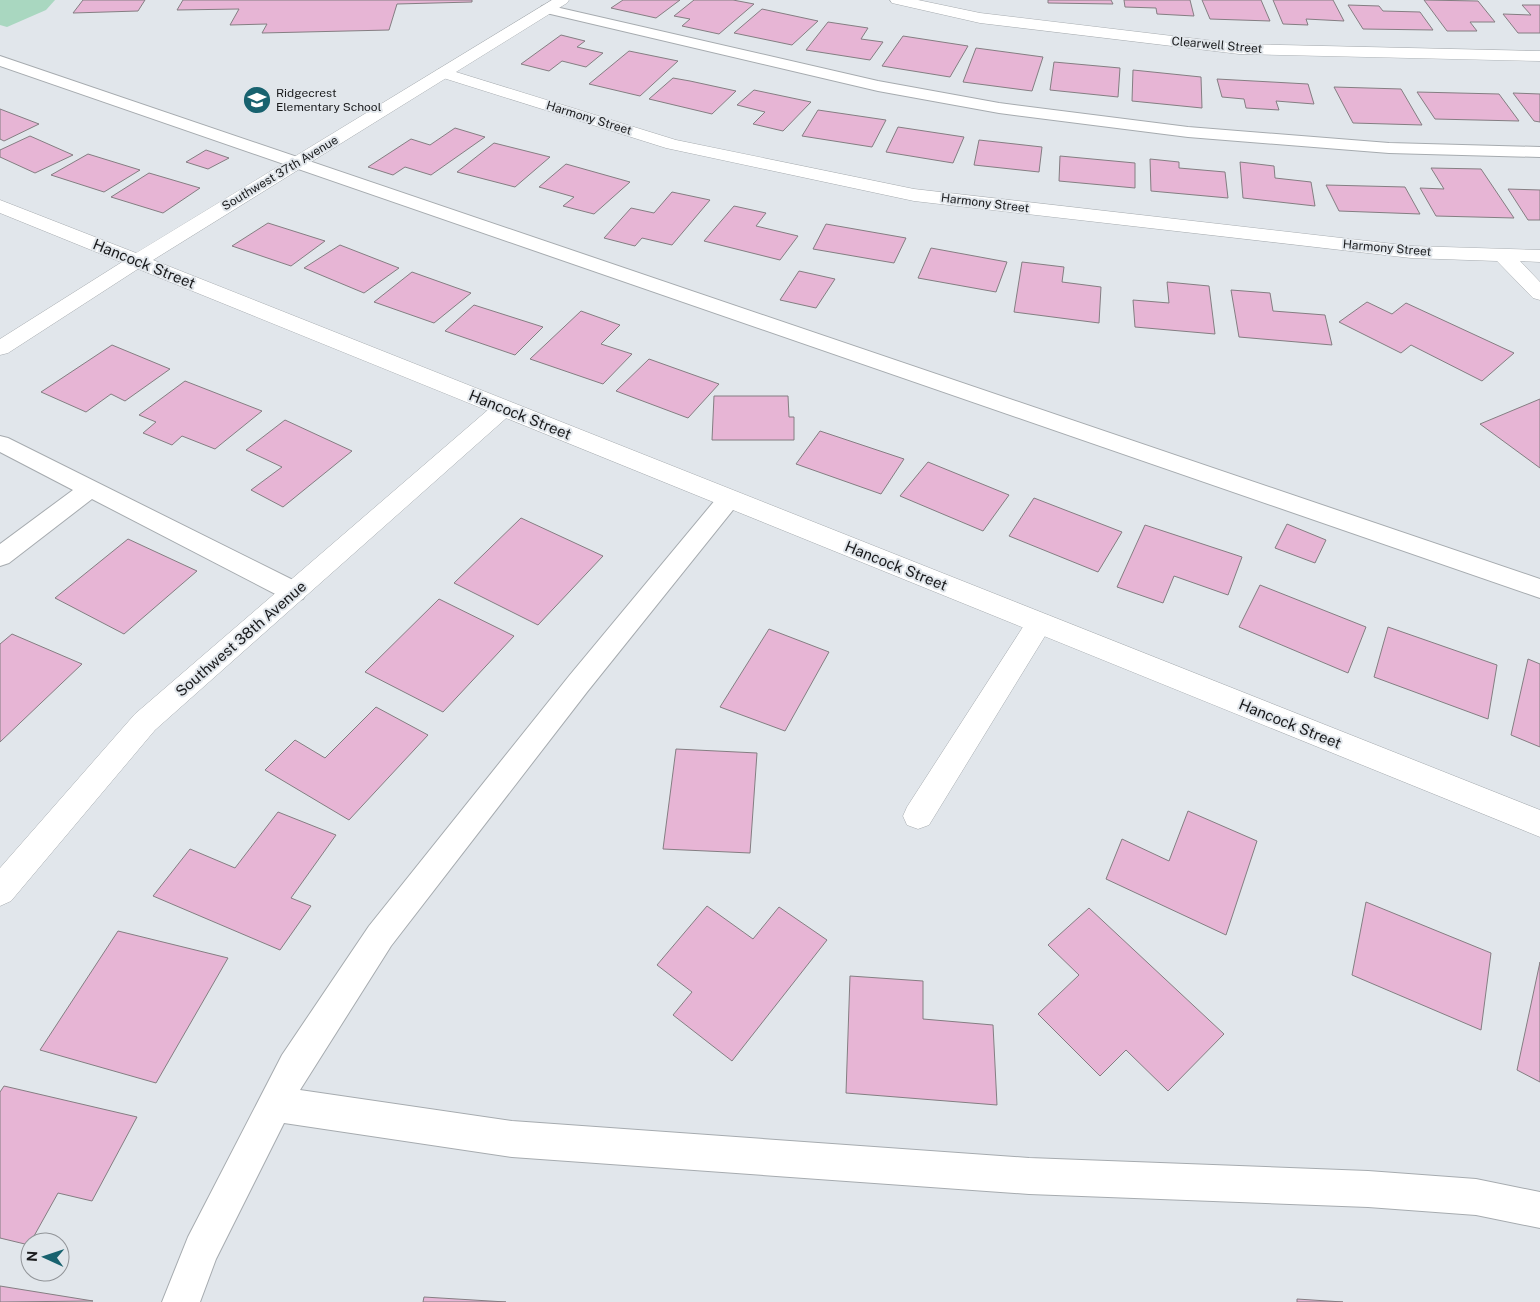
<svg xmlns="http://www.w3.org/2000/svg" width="1540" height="1302" viewBox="0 0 1540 1302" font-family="'Public Sans',sans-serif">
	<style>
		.green { fill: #a9d7c0 }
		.building { fill: #e7b5d5; stroke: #847e82 }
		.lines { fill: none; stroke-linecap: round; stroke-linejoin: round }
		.service-casing { stroke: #a6abaf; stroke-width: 2 }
		.minor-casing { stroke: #a6abaf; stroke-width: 1 }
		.tertiary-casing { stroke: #a6abaf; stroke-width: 1 }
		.service { fill: #fff; fill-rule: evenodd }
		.minor { fill: #fff; fill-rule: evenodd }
		.tertiary { fill: #fff; fill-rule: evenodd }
		.labels { text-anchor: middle; stroke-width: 4; stroke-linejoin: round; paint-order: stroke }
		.far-street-label { font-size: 12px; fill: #191a1c; stroke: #e1e6eb }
		.far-poi-label { font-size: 12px; fill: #191a1c; stroke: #e1e6eb; text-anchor: start }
		.street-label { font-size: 15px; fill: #191a1c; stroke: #e1e6eb }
	</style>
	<rect width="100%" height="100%" fill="#e1e6eb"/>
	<polygon class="green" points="0,0 55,0 46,10 7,27 0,25"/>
	<g class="building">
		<polygon points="83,0 145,0 138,11 73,13"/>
		<polygon points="183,0 472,0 472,2 397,4 389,30 262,33 267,24 230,25 239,9 177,10"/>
		<polygon points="623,0 680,0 656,18 611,8"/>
		<polygon points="694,0 733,0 754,4 719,34 682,26 690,19 674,16"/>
		<polygon points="1048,0 1111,0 1113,4 1048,3"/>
		<polygon points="1124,0 1190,0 1194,16 1157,14 1156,8 1125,7"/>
		<polygon points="1202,0 1261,0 1270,21 1210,19"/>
		<polygon points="1273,0 1333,0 1344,21 1306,19 1308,25 1283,24"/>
		<polygon points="1424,0 1478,1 1495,22 1470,22 1477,31 1447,31"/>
		<polygon points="1348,5 1379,6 1383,11 1420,12 1433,30 1363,29"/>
		<polygon points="1522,5 1540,5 1540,33 1518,33 1503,14 1531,15"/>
		<polygon points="762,9 818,21 792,45 734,33"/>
		<polygon points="828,22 868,28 861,39 883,42 870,60 806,50"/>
		<polygon points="561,35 585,41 577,47 603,53 586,67 562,61 549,71 521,64"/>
		<polygon points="903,36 968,46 950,77 882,66"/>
		<polygon points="976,48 1043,57 1032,91 963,82"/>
		<polygon points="629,51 678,61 640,96 589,84"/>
		<polygon points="1054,62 1120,68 1118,97 1050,90"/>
		<polygon points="1133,70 1201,77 1202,108 1132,101"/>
		<polygon points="673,78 690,81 736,91 712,114 649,99"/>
		<polygon points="1217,79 1308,84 1314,104 1276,101 1279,110 1246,108 1244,99 1222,97"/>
		<polygon points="1334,87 1401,89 1422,125 1353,123"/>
		<polygon points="754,90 811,102 783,131 753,124 765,112 737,105"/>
		<polygon points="1417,92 1499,94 1519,121 1435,119"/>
		<polygon points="1513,93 1540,94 1540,122 1534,121"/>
		<polygon points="0,109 39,124 4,141 0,139"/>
		<polygon points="818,110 886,120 872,147 802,136"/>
		<polygon points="898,127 964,137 953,163 886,152"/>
		<polygon points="455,128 485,137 431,175 405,167 393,175 368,167 411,139 430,145"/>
		<polygon points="30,136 73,155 35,173 0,157 0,150"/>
		<polygon points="979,140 1042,147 1039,172 974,165"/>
		<polygon points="494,143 550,157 515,187 457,172"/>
		<polygon points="206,150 229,158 208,169 186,162"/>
		<polygon points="88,154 140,170 104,192 51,175"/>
		<polygon points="1060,156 1135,163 1135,188 1059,181"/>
		<polygon points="1150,159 1179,162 1179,168 1225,172 1228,198 1151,191"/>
		<polygon points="1240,162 1274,166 1275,178 1311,182 1315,206 1243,198"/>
		<polygon points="566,164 630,182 594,214 563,206 574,197 539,187"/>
		<polygon points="1431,168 1481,169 1514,218 1436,216 1420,188 1444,189"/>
		<polygon points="149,173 200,188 163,213 111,197"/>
		<polygon points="1326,185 1405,187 1420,214 1339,211"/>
		<polygon points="1508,189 1540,190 1540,220 1528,220"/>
		<polygon points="672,192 710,200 672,245 642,238 635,246 604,238 631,208 654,213"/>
		<polygon points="734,206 766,213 756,226 798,236 780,260 704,241"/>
		<polygon points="268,223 325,241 291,266 232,246"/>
		<polygon points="826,224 906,238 894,263 813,249"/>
		<polygon points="340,245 399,268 364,293 304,268"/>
		<polygon points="931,248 1007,262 996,292 918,278"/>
		<polygon points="1022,262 1064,267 1062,282 1101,287 1099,323 1014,312"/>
		<polygon points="799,271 835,279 816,308 780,300"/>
		<polygon points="412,272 471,293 434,323 374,302"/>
		<polygon points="1167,282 1209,286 1215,334 1135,327 1133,300 1169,303"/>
		<polygon points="1231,290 1270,293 1273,311 1325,315 1332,345 1239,337"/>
		<polygon points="1367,302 1392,314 1406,303 1514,353 1482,381 1411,345 1401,353 1339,322"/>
		<polygon points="474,305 543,327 515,355 445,331"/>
		<polygon points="581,311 620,325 601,344 632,354 603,384 530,359"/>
		<polygon points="112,345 170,369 125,401 111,394 86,412 41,392"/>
		<polygon points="649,359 719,384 688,418 616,391"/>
		<polygon points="185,381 262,411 215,449 182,436 172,445 143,433 156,422 139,415"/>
		<polygon points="714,396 788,396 789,417 794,417 794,440 712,440"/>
		<polygon points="1540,399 1540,468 1480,424"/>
		<polygon points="285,420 352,451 283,507 251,490 282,467 246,450"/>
		<polygon points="820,431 904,459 881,494 796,464"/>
		<polygon points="928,462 1009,495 983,531 900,496"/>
		<polygon points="1034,498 1122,532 1098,572 1009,536"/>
		<polygon points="521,518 603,556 538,625 454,583"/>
		<polygon points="1287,524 1326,540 1315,563 1275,548"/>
		<polygon points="1145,525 1242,557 1228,595 1174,576 1163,603 1117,587"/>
		<polygon points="128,539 197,571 124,634 55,598"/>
		<polygon points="1260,585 1366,627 1348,673 1239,627"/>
		<polygon points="439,599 514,636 443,712 365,672"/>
		<polygon points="1388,627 1497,665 1488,719 1374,677"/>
		<polygon points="769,629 829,652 785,731 720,707"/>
		<polygon points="12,634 82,664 0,742 0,644"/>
		<polygon points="1528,659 1540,664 1540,747 1511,735"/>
		<polygon points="376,707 428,735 349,820 265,770 295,740 325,758"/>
		<polygon points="676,749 757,753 750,853 663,849"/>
		<polygon points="1188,811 1257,841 1226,935 1106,879 1122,839 1169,861"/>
		<polygon points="278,812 336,835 291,898 311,906 280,950 153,896 190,849 235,868"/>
		<polygon points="1366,902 1491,953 1481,1030 1352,975"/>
		<polygon points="707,906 753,939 779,907 827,940 732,1061 673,1015 692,992 657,965"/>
		<polygon points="1089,908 1224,1034 1168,1091 1126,1050 1100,1076 1038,1014 1079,975 1048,945"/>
		<polygon points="118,931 228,958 156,1083 40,1050"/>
		<polygon points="1540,962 1540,1082 1517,1070"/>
		<polygon points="850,976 923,981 923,1019 993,1025 997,1105 846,1093"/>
		<polygon points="4,1086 137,1117 92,1201 58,1193 29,1245 0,1238 0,1092"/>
		<polygon points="0,1286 93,1301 0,1302"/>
		<polygon points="424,1297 506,1302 423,1302"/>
		<polygon points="1297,1299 1343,1302 1297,1302"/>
	</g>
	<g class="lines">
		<defs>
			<g id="service">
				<polygon points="547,5 878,81 999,103 1188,127 1389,143 1540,147 1540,157 1389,153 1188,137 999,113 878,91 542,12 540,9 542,6"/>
				<polygon points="0,56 1540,579 1540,598 0,66"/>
				<polygon points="0,436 8,438 303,585 307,592 303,599 294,601 285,599 92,499 9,563 0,566 0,544 73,490 0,452"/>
				<polygon points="729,491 737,493 741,499 737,505 587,692 391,946 300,1090 512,1121 1029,1158 1368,1171 1476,1179 1540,1192 1540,1228 1476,1215 1368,1207 1029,1194 512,1157 284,1123 216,1259 200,1302 162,1302 188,1237 282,1055 369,926 569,676 721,493"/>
			</g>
			<g id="minor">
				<polygon points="890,0 918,0 980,13 1239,44 1540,51 1540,61 1239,54 980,23 892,3"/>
				<polygon points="443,68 676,140 914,189 1411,246 1540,250 1540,262 1520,261 1540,282 1540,300 1533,298 1497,261 1411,258 914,201 666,148 437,76 435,73 437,70"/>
				<polygon points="137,255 144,257 147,261 144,265 8,353 0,355 0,339 130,257"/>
				<polygon points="504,401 512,403 515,408 512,413 155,730 11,901 0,906 0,868 135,714 496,403"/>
				<polygon points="1040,613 1050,616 1053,623 929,825 918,829 907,825 903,816 907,807 1030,616"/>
			</g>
			<polygon id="tertiary" points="552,0 569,0 567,3 153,260 1540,810 1540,837 0,213 0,200 136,253"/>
		</defs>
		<use href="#service" class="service-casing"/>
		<use href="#minor" class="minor-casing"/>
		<use href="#tertiary" class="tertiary-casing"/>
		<use href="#service" class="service"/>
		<use href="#minor" class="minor"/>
		<use href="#tertiary" class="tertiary"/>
	</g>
	<defs>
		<symbol id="school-disc" viewBox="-11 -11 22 22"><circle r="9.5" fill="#18626f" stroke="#e1e6eb"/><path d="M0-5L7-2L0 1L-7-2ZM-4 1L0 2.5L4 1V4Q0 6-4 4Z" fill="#fff"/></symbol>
	</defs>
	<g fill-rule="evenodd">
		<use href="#school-disc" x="241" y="84" width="32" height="32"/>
	</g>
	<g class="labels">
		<g class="far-street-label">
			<text transform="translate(1217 45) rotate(5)" y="4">Clearwell Street</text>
			<text transform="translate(589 118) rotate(17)" y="4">Harmony Street</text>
			<text transform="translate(280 173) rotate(-31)" y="4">Southwest 37th Avenue</text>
			<text transform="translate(985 203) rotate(7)" y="4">Harmony Street</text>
			<text transform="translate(1387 248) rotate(5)" y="4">Harmony Street</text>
		</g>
		<g class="far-poi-label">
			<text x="276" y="97">Ridgecrest<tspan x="276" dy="14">Elementary School</tspan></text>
		</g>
		<g class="street-label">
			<text transform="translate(144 264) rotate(22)" y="5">Hancock Street</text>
			<text transform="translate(520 415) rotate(22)" y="5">Hancock Street</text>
			<text transform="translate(896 566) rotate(22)" y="5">Hancock Street</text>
			<text transform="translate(241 639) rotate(-41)" y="5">Southwest 38th Avenue</text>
			<text transform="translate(1290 724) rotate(22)" y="5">Hancock Street</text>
		</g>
	</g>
	<g transform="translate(45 1257) rotate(273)"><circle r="24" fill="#e1e6eb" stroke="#919498"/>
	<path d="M0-4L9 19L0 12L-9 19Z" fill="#18626f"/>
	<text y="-8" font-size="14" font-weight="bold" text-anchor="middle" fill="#191a1c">N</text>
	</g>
</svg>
